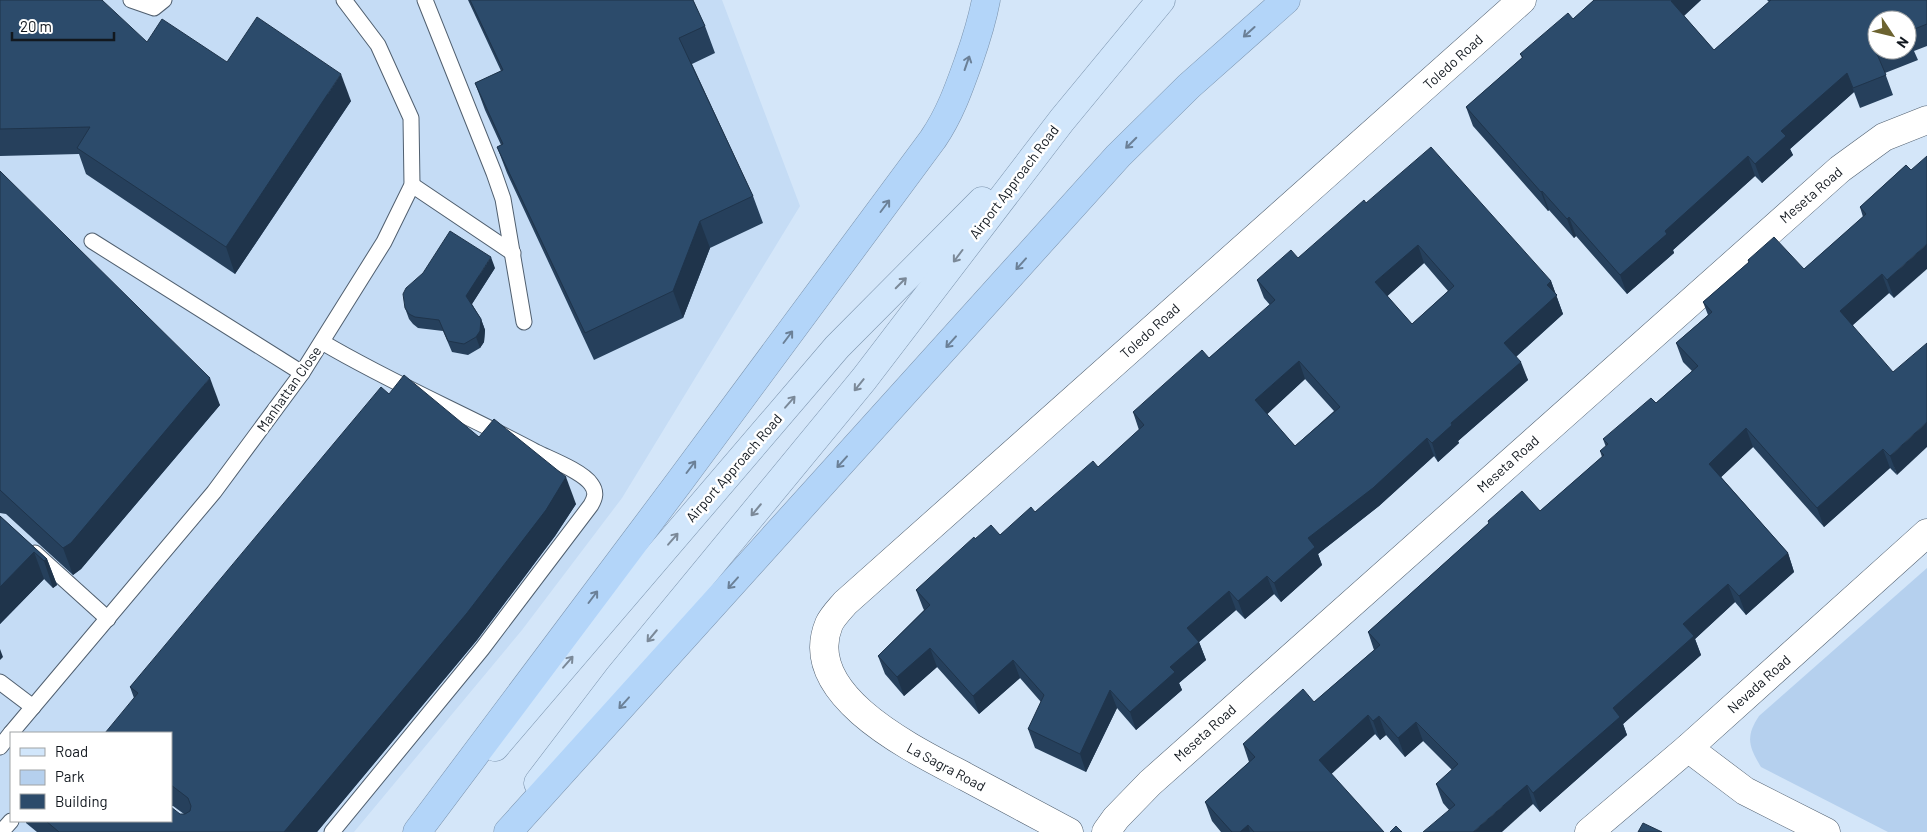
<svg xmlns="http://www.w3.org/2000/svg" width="1927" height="832" viewBox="0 0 1927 832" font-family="Barlow,sans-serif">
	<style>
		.built { fill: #c5dcf5; fill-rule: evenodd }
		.green { fill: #b5d0ee }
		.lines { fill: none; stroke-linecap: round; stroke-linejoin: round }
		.lane-casing { stroke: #505f6f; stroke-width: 17 }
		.street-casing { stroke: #505f6f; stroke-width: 29 }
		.primary-casing { stroke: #7b93ad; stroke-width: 29 }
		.highway-casing { stroke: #7b93ad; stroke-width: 29 }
		.lane { stroke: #fff; stroke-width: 15 }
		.street { stroke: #fff; stroke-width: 28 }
		.primary { stroke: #d1e6fb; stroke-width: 28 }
		.highway { stroke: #b3d5f9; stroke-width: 28 }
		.wall { fill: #26405c; fill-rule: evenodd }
		.shaded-wall { fill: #1f344b }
		.building { fill: #2c4b6b; stroke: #1f344b; fill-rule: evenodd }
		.oneway { stroke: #6b8097 }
		.oneway2 { stroke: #7b8998 }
		.labels { text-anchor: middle; stroke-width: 5; stroke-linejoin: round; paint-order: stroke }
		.street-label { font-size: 14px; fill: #12181f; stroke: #fff }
	</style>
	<rect width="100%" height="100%" fill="#d4e6f9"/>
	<path class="built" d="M0 0H722L800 206 622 498 522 630 354 832H0ZM11 733H171V821H11Z"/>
	<path class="green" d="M1927 568V832H1888L1761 767C1749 747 1745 737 1759 716Z"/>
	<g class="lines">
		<defs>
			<g id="lane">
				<polyline points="131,0 154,8 164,0"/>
				<polyline points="425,0 494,173 503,199 524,322"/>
				<polyline points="412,185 513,253"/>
				<polyline points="92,241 302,373"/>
				<path d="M322 342C391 383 465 414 536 452 550 459 582 471 591 484 597 492 595 498 591 505L482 649 332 832"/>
				<polyline points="35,553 108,619"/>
				<polyline points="0,682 33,707"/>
				<polyline points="11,733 214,492 302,373 384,242 412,185 411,118 378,45 344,0"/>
				<polyline points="0,747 11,733"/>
				<polyline points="3,830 11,821"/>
			</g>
			<g id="street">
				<polyline points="1688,748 1745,791 1826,832"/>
				<path d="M1069 832C1035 814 1000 795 966 777 917 751 799 696 829 624 832 617 840 609 845 603L1522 0"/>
				<polyline points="1106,832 1116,818 1150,783 1840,169 1884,137 1927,120"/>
				<polyline points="1589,832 1688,748 1927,533"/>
			</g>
			<g id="primary">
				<polyline points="495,747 837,347 982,201"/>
				<polyline points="538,783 618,678 864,379 1062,120 1161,0"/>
			</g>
			<g id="highway">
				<path d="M417 832 680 481 933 139C950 114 959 88 969 60 976 40 982 21 986 0"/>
				<polyline points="508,832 1118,156 1189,86 1286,0"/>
			</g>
		</defs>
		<use href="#lane" class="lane-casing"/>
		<use href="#street" class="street-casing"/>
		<use href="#primary" class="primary-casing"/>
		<use href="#highway" class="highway-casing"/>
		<use href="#lane" class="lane"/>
		<use href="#street" class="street"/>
		<use href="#primary" class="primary"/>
		<use href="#highway" class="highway"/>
	</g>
	<g class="wall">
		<polygon points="0,0 147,42 227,62 351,101 235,274 86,174 79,154 0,156"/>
		<polygon points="468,0 693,0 705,26 715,53 692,64 753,196 763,223 710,248 683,318 594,360 507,173 497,147 501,145 485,110 475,83 501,71"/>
		<path d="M1594 0H1701L1684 16 1714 50 1769 2 1767 0H1927V46L1914 51 1918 60 1885 73 1893 95 1860 108 1854 92 1790 149 1793 155 1762 183 1755 176 1673 250 1674 253 1627 294 1576 236 1574 238 1549 210 1548 211 1473 126 1466 107 1522 58 1520 54 1573 19ZM1907 20V50H1877Z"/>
		<polygon points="1906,165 1894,298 1889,293 1853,325 1897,475 1890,468 1824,527 1753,447 1721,477 1788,553 1794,572 1746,615 1735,602 1695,639 1701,655 1623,724 1627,735 1540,812 1533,804 1449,810 1443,803 1436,784 1452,770 1423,741 1405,757 1386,735 1380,740 1375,734 1331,774 1384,832 1221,832 1212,821 1205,802 1249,762 1243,744 1314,702 1374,650 1368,632 1489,523 1488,521 1540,511 1602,457 1600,451 1606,447 1603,439 1656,403 1692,371 1683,362 1676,343 1708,315 1703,302 1749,262 1748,260 1804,269 1863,217 1860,207"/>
		<polygon points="0,171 220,405 81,569 73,575 6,514 0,513"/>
		<path d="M1366 203 1551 281 1563 314 1516 357 1528 380 1458 441 1459 443 1438 462 1434 456 1379 506 1318 554 1322 565 1281 602 1274 594 1245 619 1236 610 1199 642 1206 660 1179 683 1182 690 1136 730 1117 708 1086 772 1035 748 1028 729 1041 702 1020 678 979 714 937 667 904 696 885 674 878 656 924 610 923 608 916 590 975 539 1000 535 1035 512 1098 467 1139 430 1133 412 1209 358 1270 305 1264 298 1257 280 1298 258ZM1424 263 1448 291 1412 324 1387 296ZM1305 379 1334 411 1295 446 1267 414Z"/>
		<polygon points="495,268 472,304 481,319 485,330 484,342 480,348 468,355 452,352 443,331 418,328 413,324 409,319 405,308"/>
		<polygon points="389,394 479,437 576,504 555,536 477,640 317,832 37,832 26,823 26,821 171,821 180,814 184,814 173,806 171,806 171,733 134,698 130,687"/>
		<polygon points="0,516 47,559 57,585 53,588 44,579 0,624"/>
	</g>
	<g class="shaded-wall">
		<polygon points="1673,0 1701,0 1678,21 1671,1"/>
		<polygon points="1847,73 1854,92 1790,149 1793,155 1762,183 1755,164 1781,131"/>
		<polygon points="341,74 351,101 235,274 226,247"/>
		<polygon points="1748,156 1755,176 1673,250 1674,253 1627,294 1620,275 1665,231"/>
		<polygon points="1542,191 1549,210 1548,211 1541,192"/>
		<polygon points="1569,217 1576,236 1574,238 1567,219"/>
		<polygon points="700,221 710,248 683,318 673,291"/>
		<polygon points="1927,244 1927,269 1894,298 1887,280"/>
		<polygon points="1418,245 1424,263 1382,301 1375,282"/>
		<polygon points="491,257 495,268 470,307 466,296"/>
		<polygon points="1882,274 1889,293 1847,330 1840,311"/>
		<polygon points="1551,281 1563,314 1511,361 1504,343 1547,285"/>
		<polygon points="481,319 485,330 484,342 480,348 476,337"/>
		<polygon points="1299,361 1305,379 1262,419 1255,400"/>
		<polygon points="1521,362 1528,380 1458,441 1459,443 1438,462 1432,443 1451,423"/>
		<polygon points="210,378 220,405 81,569 73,575 63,548"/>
		<polygon points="1927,422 1927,447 1897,475 1890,456"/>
		<polygon points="1746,428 1753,447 1716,482 1709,464"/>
		<polygon points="1427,438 1434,456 1379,506 1318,554 1322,565 1281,602 1274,583 1308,538"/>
		<polygon points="1883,449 1890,468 1824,527 1817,508"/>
		<polygon points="566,477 576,504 555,536 477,640 317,832 284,832"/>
		<polygon points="34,552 44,579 0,624 0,587"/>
		<polygon points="1788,553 1794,572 1746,615 1739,596"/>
		<polygon points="47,559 57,585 53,588 44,561"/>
		<polygon points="1267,576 1274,594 1245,619 1238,601"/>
		<polygon points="1728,584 1735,602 1695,639 1701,655 1623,724 1627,735 1540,812 1533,793 1613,708 1683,624"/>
		<polygon points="1229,591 1236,610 1199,642 1206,660 1179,683 1182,690 1136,730 1130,712 1170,667 1187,628"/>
		<polygon points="930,648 937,667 904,696 897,677"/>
		<polygon points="0,649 3,657 0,660"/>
		<polygon points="1013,660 1020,678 979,714 973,696"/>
		<polygon points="1110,690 1117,708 1086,772 1080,754"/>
		<polygon points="1368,715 1375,734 1326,779 1319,760"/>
		<polygon points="1379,716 1386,735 1380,740 1373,721"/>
		<polygon points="1416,722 1423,741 1405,757 1398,738"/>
		<polygon points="1527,785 1533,804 1502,832 1473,832"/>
		<polygon points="1248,825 1250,832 1240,832"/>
	</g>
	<g class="building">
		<polygon points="0,0 102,0 147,42 162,19 227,62 257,17 341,74 226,247 77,148 90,127 0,129"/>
		<polygon points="470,0 693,0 705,26 679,38 753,196 700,221 673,291 585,333 497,147 503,144 475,83 503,70"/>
		<polygon points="1594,0 1673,0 1671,1 1714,50 1771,0 1927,0 1927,24 1907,32 1911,41 1907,42 1907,20 1877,20 1877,50 1888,50 1877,54 1886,75 1853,88 1847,73 1781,131 1786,136 1755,164 1748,156 1665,231 1667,234 1620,275 1569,217 1567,219 1542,191 1541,192 1466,107 1523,57 1520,54 1568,13 1573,19"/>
		<path d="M1431 147 1551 281 1547 285 1557 295 1504 343 1521 362 1451 423 1452 425 1432 443 1427 438 1373 488 1308 538 1315 547 1274 583 1267 576 1238 601 1229 591 1187 628 1199 642 1170 667 1175 672 1130 712 1110 690 1080 754 1028 729 1044 695 1013 660 973 696 930 648 897 677 878 656 930 605 916 590 974 537 975 539 991 525 1000 535 1031 507 1035 512 1093 461 1098 467 1144 425 1133 412 1202 350 1209 358 1275 300 1257 280 1291 250 1298 258 1364 200 1366 203ZM1418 245 1454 286 1412 324 1375 282ZM1299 361 1340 407 1295 446 1255 400Z"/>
		<polygon points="1927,156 1927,244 1887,280 1882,274 1840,311 1893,372 1927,343 1927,422 1890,456 1883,449 1817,508 1746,428 1709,464 1788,553 1739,596 1728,584 1683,624 1694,636 1613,708 1620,717 1533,793 1527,785 1473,832 1423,832 1455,805 1436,784 1458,764 1416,722 1398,738 1379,716 1373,721 1368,715 1319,760 1384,832 1254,832 1248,825 1240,832 1232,832 1205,802 1255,757 1243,744 1303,689 1314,702 1380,645 1368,632 1489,523 1488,521 1522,491 1540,511 1604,455 1600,451 1608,444 1603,439 1651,398 1656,403 1698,366 1676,343 1712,312 1703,302 1749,262 1748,260 1774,237 1804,269 1866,214 1860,207 1906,165 1911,170"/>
		<polygon points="0,171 210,378 71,543 63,548 0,490"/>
		<polygon points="450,231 491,257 466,296 481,319 480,331 476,337 464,344 448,341 439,320 415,317 409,314 405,308 403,294 406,288 423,273"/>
		<polygon points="404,375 479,437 494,419 566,477 546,510 467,613 284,832 59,832 46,821 171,821 171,807 180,814 185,814 190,811 191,806 188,798 171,785 171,733 105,733 138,693 130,687 381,387 389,394"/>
		<polygon points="0,516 47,559 44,561 34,552 0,587"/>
		<polygon points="1643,823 1662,832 1638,832"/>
		<polygon points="1396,826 1402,832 1390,832"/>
	</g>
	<defs><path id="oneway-shaft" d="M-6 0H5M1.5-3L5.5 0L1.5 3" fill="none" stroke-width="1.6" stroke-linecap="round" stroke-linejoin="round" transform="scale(1.25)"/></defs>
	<g class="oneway">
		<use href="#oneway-shaft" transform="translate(1249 32) rotate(138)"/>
		<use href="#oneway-shaft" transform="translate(967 63) rotate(-71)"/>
		<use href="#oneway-shaft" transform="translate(1131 143) rotate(135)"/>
		<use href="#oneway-shaft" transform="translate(885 206) rotate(-53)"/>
		<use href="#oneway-shaft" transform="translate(1021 264) rotate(132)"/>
		<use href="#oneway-shaft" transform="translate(788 337) rotate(-53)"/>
		<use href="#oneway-shaft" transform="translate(951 342) rotate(132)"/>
		<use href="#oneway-shaft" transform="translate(842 462) rotate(132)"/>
		<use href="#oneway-shaft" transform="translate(691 467) rotate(-53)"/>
		<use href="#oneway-shaft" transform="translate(733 583) rotate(132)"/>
		<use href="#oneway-shaft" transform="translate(593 597) rotate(-53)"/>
		<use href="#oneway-shaft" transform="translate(624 703) rotate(132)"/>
	</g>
	<g class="oneway2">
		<use href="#oneway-shaft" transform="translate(958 256) rotate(127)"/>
		<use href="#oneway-shaft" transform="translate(901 283) rotate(-45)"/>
		<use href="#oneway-shaft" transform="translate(859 385) rotate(129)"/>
		<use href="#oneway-shaft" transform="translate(790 402) rotate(-49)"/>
		<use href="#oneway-shaft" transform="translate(756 510) rotate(130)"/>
		<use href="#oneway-shaft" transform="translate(673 539) rotate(-49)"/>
		<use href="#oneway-shaft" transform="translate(652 636) rotate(130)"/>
		<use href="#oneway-shaft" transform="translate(568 662) rotate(-49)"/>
	</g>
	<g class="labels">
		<g class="street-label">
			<text transform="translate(1453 62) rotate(-42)" y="5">Toledo Road</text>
			<text transform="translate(1014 182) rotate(-53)" y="5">Airport Approach Road</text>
			<text transform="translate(1811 195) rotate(-41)" y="5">Meseta Road</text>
			<text transform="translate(1150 331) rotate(-42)" y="5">Toledo Road</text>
			<text transform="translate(289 389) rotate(-55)" y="5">Manhattan Close</text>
			<text transform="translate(1508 464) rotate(-42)" y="5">Meseta Road</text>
			<text transform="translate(734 468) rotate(-49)" y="5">Airport Approach Road</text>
			<text transform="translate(1759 684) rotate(-42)" y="5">Nevada Road</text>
			<text transform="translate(1205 733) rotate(-42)" y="5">Meseta Road</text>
			<text transform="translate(946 767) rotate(28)" y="5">La Sagra Road</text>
		</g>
	</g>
	<rect x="10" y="732" width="162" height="90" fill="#ffffff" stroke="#a0a3a5"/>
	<rect x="20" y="748" width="25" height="8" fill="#d1e6fb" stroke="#a0a3a5"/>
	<text x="55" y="757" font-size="15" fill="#12181f">Road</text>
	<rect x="20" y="770" width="25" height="15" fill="#b5d0ee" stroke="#a0a3a5"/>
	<text x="55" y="782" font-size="15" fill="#12181f">Park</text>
	<rect x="20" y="794" width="25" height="15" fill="#2c4b6b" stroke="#a0a3a5"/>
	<text x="55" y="807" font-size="15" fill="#12181f">Building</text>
	<g transform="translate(1892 35) rotate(125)"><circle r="24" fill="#ffffff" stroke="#a0a3a5"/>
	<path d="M0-4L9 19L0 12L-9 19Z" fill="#6c6330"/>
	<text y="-8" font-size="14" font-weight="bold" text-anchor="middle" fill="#12181f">N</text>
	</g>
	<path d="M12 32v8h102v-8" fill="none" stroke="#12181f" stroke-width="2.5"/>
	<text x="20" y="32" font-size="15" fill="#12181f" stroke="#ffffff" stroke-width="4" paint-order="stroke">20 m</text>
</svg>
